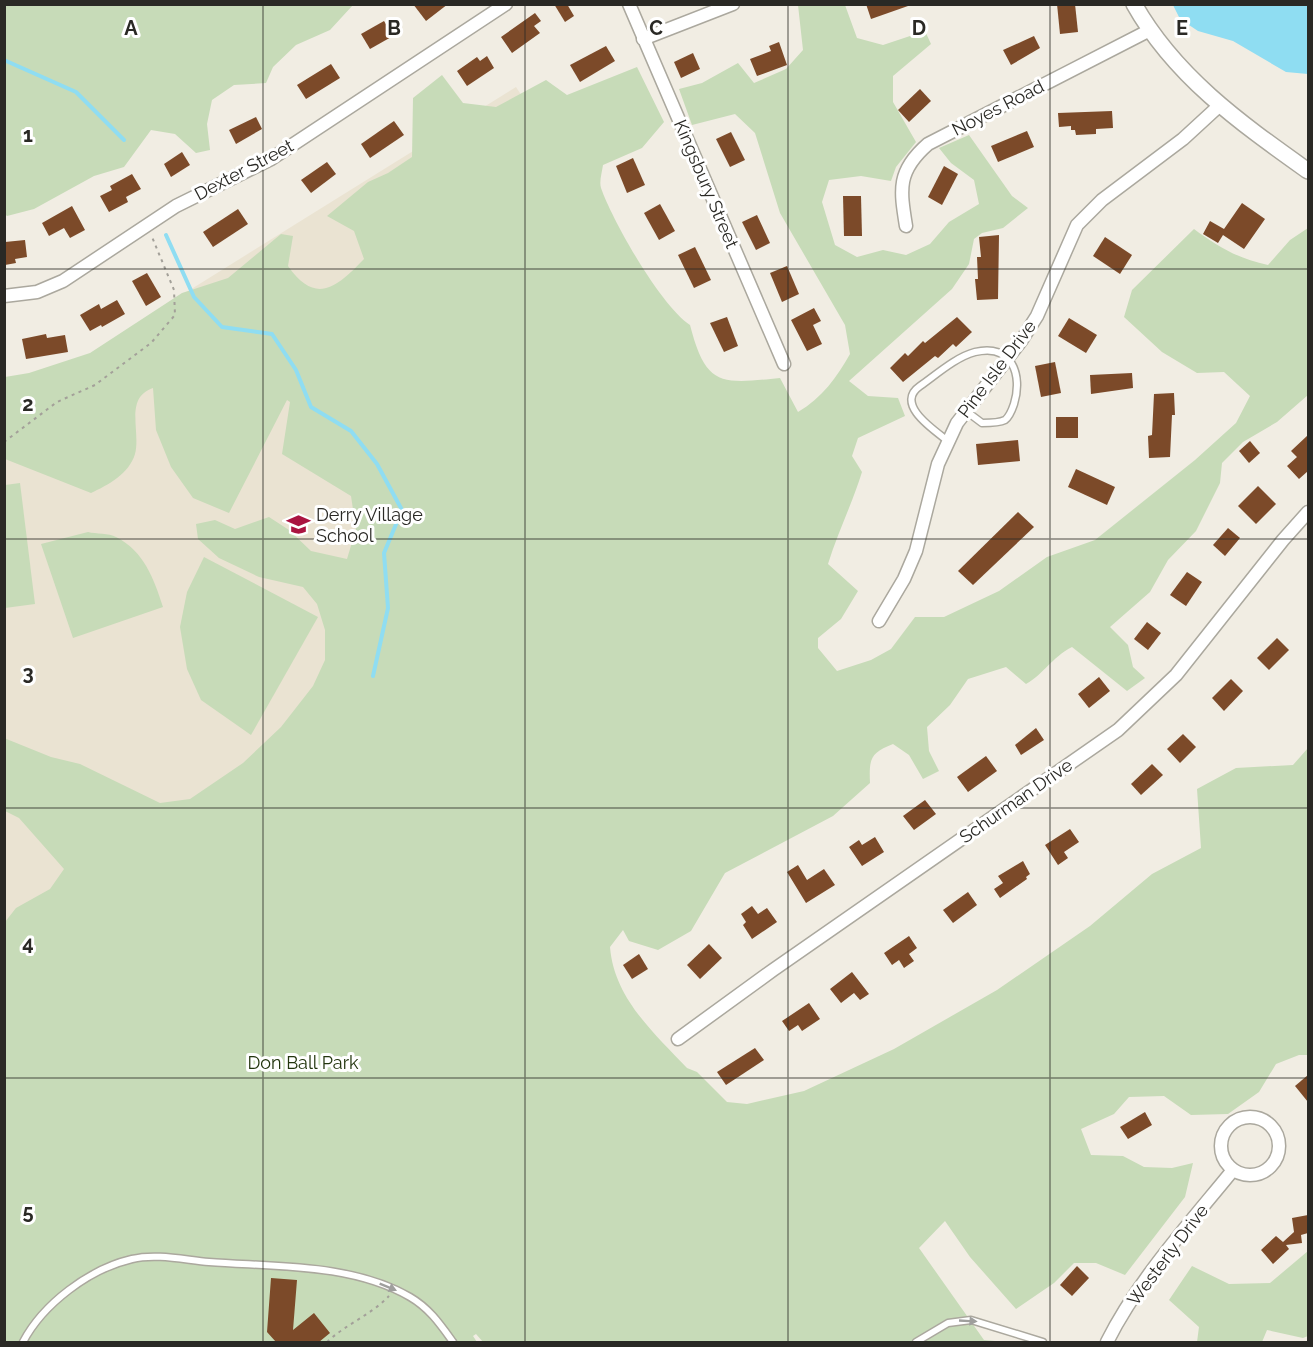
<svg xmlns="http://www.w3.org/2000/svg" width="1313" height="1347" viewBox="0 0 1313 1347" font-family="Raleway,sans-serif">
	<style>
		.built { fill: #eae3d2 }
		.green { fill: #c7dbb8 }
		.water { fill: #8fddf2 }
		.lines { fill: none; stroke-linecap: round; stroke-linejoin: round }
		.stream { stroke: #8fddf2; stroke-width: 4 }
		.building { fill: #7c4a29 }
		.service-casing { stroke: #aba89e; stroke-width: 9 }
		.minor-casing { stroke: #aba89e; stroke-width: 15 }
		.tertiary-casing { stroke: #aba89e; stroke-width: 18 }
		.path { stroke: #a3a099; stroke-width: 2; stroke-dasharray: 3 4.5; stroke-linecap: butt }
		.service { stroke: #fff; stroke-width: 6 }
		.minor { stroke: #fff; stroke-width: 12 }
		.tertiary { stroke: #fff; stroke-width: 15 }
		.oneway { fill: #9f9f9d }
		.grid { fill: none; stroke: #2a2925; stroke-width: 1.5; stroke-opacity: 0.55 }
		.labels { text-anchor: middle; stroke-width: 6; stroke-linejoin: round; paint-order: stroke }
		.street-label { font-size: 18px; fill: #2a2925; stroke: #fff }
		.poi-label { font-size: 18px; fill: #2a2925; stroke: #fff; text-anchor: start }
		.park-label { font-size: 18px; fill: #22350d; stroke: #fff }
		.grid-label { font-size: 20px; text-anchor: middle; font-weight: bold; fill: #2a2925; stroke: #fff; stroke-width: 6; stroke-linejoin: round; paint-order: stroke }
	</style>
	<rect width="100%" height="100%" fill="#f1ede3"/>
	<polygon class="built" points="516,87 640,277 733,429 5,931 4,425 193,288"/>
	<g class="green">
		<polygon points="4,5 5,4 353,5 330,30 296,45 273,67 266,83 234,85 212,100 207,124 210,150 196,153 175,134 151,130 124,167 94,176 34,209 7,216 4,213"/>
		<path d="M798 5H845L857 38 883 45 925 31 931 44 893 76V102L916 142 896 167 891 181 861 176 829 180 822 202 835 245 857 257 883 250 906 255 930 244 949 222 979 204 974 180 951 163 939 148 969 135 1012 196 1028 208 1003 228 982 233 974 239 969 264 952 289 849 381 868 396 898 398 905 416 858 438 852 456 862 472C852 504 838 532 828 564L858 591 841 619 818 638V648L837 671 871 660 891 649 915 617H944L999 591 1047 557 1095 540 1195 460 1236 423 1250 396 1224 372 1197 373 1162 352 1124 317 1132 290 1194 229C1218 247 1239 259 1268 265L1290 240 1308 228V395L1277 422 1243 442 1222 463 1220 483 1196 531 1168 560 1150 592 1110 627 1128 645 1133 667 1145 678 1127 691 1072 647C1051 658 1045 673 1026 684L1006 667 968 679 950 705 927 727 929 751 939 771 923 779 909 755 893 744C870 753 869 759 870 783L833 816 725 873 691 931 658 950 629 941 623 930 610 947C614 998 654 1033 687 1068L697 1072 727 1102 747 1104 804 1091 894 1049 997 990 1090 926 1152 874 1201 848 1197 789 1236 768 1293 765 1308 748V1055H1299L1276 1064 1259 1092 1228 1114 1191 1115 1164 1096 1129 1097 1114 1114 1081 1129 1091 1155 1123 1156 1144 1167 1172 1168 1193 1163 1185 1197 1125 1275 1096 1263H1074L1054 1283 1016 1309 970 1257 945 1221 919 1248 984 1340 1006 1342H483L476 1334 473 1336 477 1342H5V922L16 908 50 889 64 869 19 818 5 811 4 738 51 757 80 764 160 803 190 799 243 763 281 727 313 686 325 660V630L317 604 303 587 259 577 219 558 198 539 196 524 215 520 235 529 269 517 289 530 311 551 347 559 356 529 351 496 282 454 290 402 287 400 229 513 193 498 171 467 156 430 153 388C124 398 141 431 135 454 129 474 108 485 91 493L5 459V377L29 373 90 353 182 293 228 278 281 234 293 236 288 266C316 306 337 287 364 259L354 231 327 216 368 182 388 173 412 157 413 98 442 75 463 103 496 107 546 80 567 95 637 67 664 122 642 148 603 165C602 172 599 182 601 188 613 222 661 306 690 325 706 387 721 384 780 378L798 412C822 398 837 377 850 354L845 325 780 213 755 133 735 114 692 125 679 89 702 83 738 63 754 83 786 69 803 50Z"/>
		<polygon points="20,483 35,604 5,608 5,485"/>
		<path d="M88 532C96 534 109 533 116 537 144 551 154 579 163 607L73 638 41 544Z"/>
		<polygon points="204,557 318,617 251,735 201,700 187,669 180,627 187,592"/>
		<polygon points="1308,1251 1308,1336 1303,1338 1267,1330 1262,1342 1197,1342 1199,1327 1169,1300 1192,1266 1229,1284 1270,1283"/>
	</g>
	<polygon class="water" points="1173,5 1308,5 1308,74 1286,72 1233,41 1198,31 1180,19"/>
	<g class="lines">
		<g class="stream">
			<polyline points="4,60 76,92 124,140"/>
			<polyline points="166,235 194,297 222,327 272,334 296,370 311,407 351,431 377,464 402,510 384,553 388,608 373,676"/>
		</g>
	</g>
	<g class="building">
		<polygon points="413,4 448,4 426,21"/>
		<polygon points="554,4 567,4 574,16 565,22"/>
		<polygon points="866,4 908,4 908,6 871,19"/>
		<polygon points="1057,4 1075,4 1078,32 1060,34"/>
		<polygon points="535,13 541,21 534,26 540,33 512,53 501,37"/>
		<polygon points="384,21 393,36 370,49 361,34"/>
		<polygon points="1034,36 1040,48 1011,65 1003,50"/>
		<polygon points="779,42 787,65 757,76 750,59 771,51 769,46"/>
		<polygon points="606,46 615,61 580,82 570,65"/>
		<polygon points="693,53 700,69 681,78 674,62"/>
		<polygon points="487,56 494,68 467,86 457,71 477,57 480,61"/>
		<polygon points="331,64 340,78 306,99 297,85"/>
		<polygon points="920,89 931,101 909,122 898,110"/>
		<polygon points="1112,111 1113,128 1096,129 1096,134 1076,135 1075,130 1071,130 1071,126 1059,127 1058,113"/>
		<polygon points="256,117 262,129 236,144 229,130"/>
		<polygon points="394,121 404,135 370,158 361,144"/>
		<polygon points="1027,131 1034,147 998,162 991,146"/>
		<polygon points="731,132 745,160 730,167 716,139"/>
		<polygon points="182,152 190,165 171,177 164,164"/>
		<polygon points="633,158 645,185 627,193 616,166"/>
		<polygon points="327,162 336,174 311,193 301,180"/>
		<polygon points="944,166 958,174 942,205 928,197"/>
		<polygon points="132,174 141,189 126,197 128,202 109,212 100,196 112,190 110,186"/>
		<polygon points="843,196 861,196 862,236 844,236"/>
		<polygon points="1242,203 1265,219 1244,249 1223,235 1218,243 1203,234 1210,221 1224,229"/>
		<polygon points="660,204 675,231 659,240 644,213"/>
		<polygon points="72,206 85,230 70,238 64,228 49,236 42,223"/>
		<polygon points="238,209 248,224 213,247 203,232"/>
		<polygon points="757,215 770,243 756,250 742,222"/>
		<polygon points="999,235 998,299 977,300 975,279 978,279 977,257 981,257 979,237"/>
		<polygon points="1105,237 1132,255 1120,274 1093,256"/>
		<polygon points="25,240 27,257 15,259 16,263 5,265 5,242"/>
		<polygon points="695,247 711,280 694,288 678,255"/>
		<polygon points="787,266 799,294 782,302 770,273"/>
		<polygon points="147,273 161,297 146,306 132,281"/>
		<polygon points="117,300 125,314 102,327 101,325 90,331 80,315 99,304 101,309"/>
		<polygon points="814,308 821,321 813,325 822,344 807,351 791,320"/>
		<polygon points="727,317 738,346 724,352 710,323"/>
		<polygon points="957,317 972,332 956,347 953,344 938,358 935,356 903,382 890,368 905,353 908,356 923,341 925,343"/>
		<polygon points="1069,318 1097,335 1086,353 1058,336"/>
		<polygon points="46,334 47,338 65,335 68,352 26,359 22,339"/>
		<polygon points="1055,362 1061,393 1041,397 1035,366"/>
		<polygon points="1132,373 1133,388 1091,394 1090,375"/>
		<polygon points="1174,393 1175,415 1172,415 1170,457 1149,458 1148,436 1152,435 1154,394"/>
		<rect x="1056" y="417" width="22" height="21"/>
		<polygon points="1308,435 1308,471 1299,479 1287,466 1297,457 1291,451"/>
		<polygon points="1018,440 1020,461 978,465 976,444"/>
		<polygon points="1250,441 1260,453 1249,463 1239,451"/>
		<polygon points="1076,469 1115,487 1107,505 1068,487"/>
		<polygon points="1258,486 1276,504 1256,524 1238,506"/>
		<polygon points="1018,512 1034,527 973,585 958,571"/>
		<polygon points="1228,528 1240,538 1225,556 1213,545"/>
		<polygon points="1187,572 1202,582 1186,606 1170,595"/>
		<polygon points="1147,622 1161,633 1148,650 1134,639"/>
		<polygon points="1277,638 1289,650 1269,670 1257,658"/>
		<polygon points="1099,677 1110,691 1089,708 1078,694"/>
		<polygon points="1231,679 1243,691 1224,711 1212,698"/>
		<polygon points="1036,728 1044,740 1021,755 1015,745"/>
		<polygon points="1183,734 1196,747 1180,763 1167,749"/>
		<polygon points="986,756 997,771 968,792 957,777"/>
		<polygon points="1152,764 1163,775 1141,795 1131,784"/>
		<polygon points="925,800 936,814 914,830 903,816"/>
		<polygon points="1070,829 1079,842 1064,852 1068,858 1058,865 1045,845"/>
		<polygon points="875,837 884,852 862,866 849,847 859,840 862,845"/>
		<polygon points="1023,861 1030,874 1026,877 1027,879 1000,898 994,889 1003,883 998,876"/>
		<polygon points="798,865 807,880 824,869 835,885 806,903 787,872"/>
		<polygon points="968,892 977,905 953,923 943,910"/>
		<polygon points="752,906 758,914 767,908 777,922 752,939 743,925 746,922 741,914"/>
		<polygon points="909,936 917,948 909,954 914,961 904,968 899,960 892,965 884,953"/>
		<polygon points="709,944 722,958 700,979 687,965"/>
		<polygon points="639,954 648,969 632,979 623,965"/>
		<polygon points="852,972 869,994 860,1000 854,993 841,1003 830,989"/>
		<polygon points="809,1003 820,1019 802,1031 798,1025 789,1031 782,1021"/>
		<polygon points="755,1048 764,1060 726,1085 717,1072"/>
		<polygon points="1308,1075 1308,1102 1295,1086"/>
		<polygon points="1145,1112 1152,1125 1128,1139 1120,1127"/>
		<polygon points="1308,1215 1308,1233 1301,1235 1302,1243 1286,1245 1289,1249 1273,1264 1261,1250 1276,1236 1283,1242 1294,1232 1292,1218"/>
		<polygon points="1077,1266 1089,1278 1072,1296 1060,1285"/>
		<polygon points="271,1278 297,1280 293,1330 314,1313 330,1333 319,1342 276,1342 267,1332"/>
	</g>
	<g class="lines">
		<defs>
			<g id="service">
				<path d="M948 441C934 430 894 404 920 386 937 374 956 357 975 352 1012 343 1023 375 1014 404 1012 410 1010 416 1005 420 999 423 989 423 982 423L966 411"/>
				<path d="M23 1342C43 1304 89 1269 132 1259 156 1253 185 1260 209 1262 274 1267 351 1263 410 1297 429 1308 440 1324 453 1342"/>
				<polyline points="916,1342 948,1323 971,1320 1043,1342"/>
			</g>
			<g id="minor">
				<polyline points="629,4 784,364"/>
				<polyline points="643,39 733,4"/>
				<path d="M906 226C900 189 897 171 928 144L1150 30"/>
				<polyline points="4,296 37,292 63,281 176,206 271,159 506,4"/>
				<polyline points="879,621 904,579 916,551 938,464 957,423 1021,341 1037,316 1077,225 1102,200 1183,139 1220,105"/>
				<polyline points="678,1039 773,970 1118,730 1176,675 1283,540 1308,512"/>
				<circle cx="1250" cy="1146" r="29"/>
				<path d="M1107 1342C1138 1280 1189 1224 1233 1170"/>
			</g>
			<path id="tertiary" d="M1134 4C1175 77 1242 124 1308 171"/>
		</defs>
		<use href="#service" class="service-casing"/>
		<use href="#minor" class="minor-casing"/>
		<use href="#tertiary" class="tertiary-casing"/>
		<g class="path">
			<polyline points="4,442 57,402 95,385 151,343 175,315 174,290 152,237"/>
			<path d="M327 1342C346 1324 371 1315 389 1296"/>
		</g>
		<use href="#service" class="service"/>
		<use href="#minor" class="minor"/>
		<use href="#tertiary" class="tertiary"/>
	</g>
	<defs><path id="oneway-solid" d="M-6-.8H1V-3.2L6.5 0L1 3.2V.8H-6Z" transform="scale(1.5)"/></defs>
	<g class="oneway">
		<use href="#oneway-solid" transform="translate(388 1287) rotate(22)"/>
		<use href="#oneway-solid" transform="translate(968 1321) rotate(3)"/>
	</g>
	<path class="grid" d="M263 4V1342M525 4V1342M788 4V1342M1050 4V1342M4 269H1308M4 539H1308M4 808H1308M4 1078H1308"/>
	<defs>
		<symbol id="school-bare" viewBox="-9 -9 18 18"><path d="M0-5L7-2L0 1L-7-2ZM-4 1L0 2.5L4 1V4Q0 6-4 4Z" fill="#aa1441" stroke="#fff" stroke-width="2.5" paint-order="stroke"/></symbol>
	</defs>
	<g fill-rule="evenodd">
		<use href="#school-bare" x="282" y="508" width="33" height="33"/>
	</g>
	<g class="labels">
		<g class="street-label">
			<text transform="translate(998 108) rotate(-27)" y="6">Noyes Road</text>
			<text transform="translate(244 170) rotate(-28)" y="6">Dexter Street</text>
			<text transform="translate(706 184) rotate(67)" y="6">Kingsbury Street</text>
			<text transform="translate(997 369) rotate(-53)" y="6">Pine Isle Drive</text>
			<text transform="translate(1016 801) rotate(-35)" y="6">Schurman Drive</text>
			<text transform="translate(1168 1255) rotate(-53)" y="6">Westerly Drive</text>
		</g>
		<g class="poi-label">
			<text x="316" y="521">Derry Village<tspan x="316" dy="21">School</tspan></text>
		</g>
		<g class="park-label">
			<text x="303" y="1069">Don Ball Park</text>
		</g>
	</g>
	<g class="grid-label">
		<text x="131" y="35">A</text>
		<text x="394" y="35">B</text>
		<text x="656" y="35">C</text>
		<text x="919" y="35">D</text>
		<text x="1182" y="35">E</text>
		<text x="28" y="142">1</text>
		<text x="28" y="411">2</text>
		<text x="28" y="680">3</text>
		<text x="28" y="950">4</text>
		<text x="28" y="1219">5</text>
	</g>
	<rect width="1313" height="1347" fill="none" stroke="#2a2925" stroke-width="12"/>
</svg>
